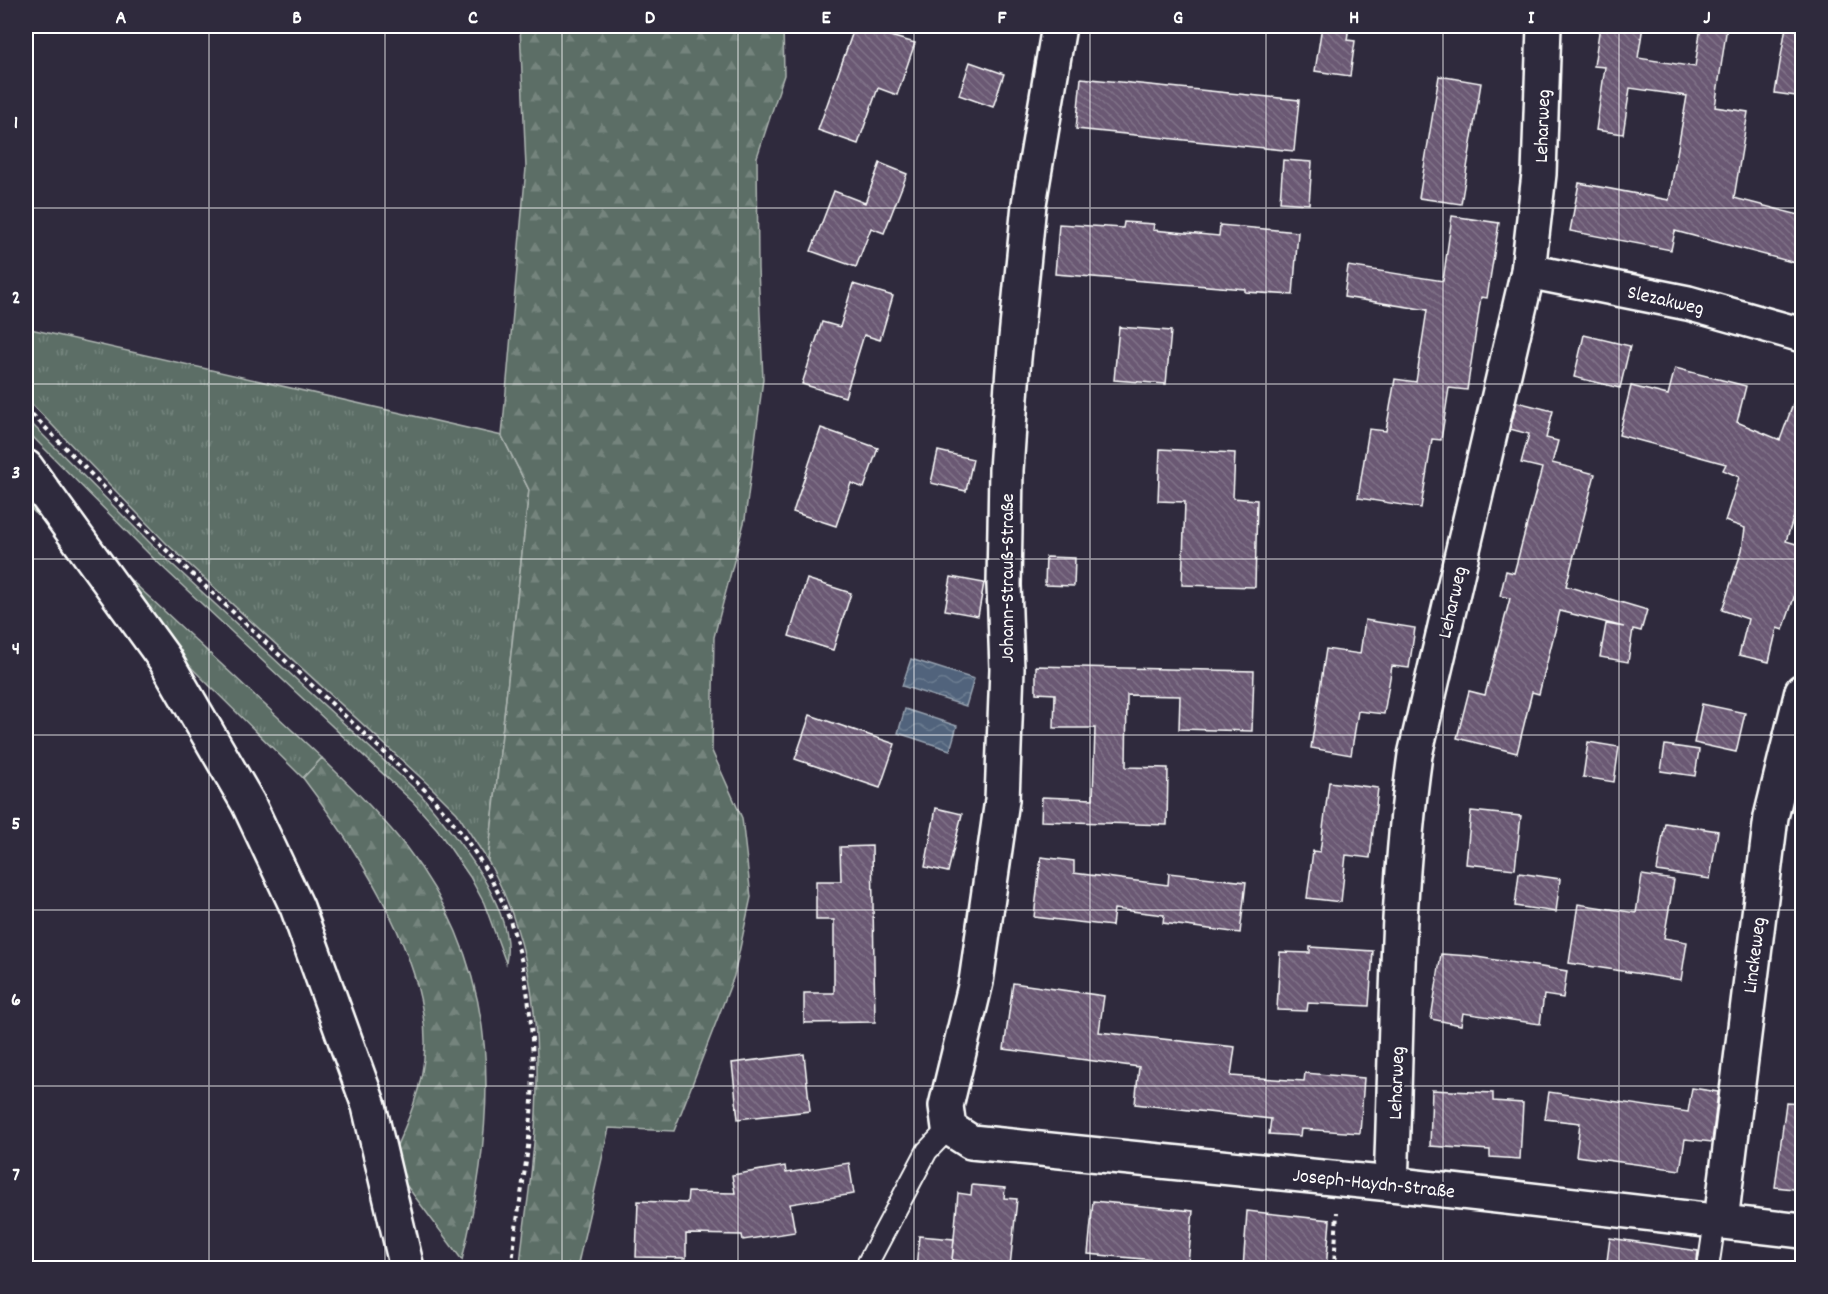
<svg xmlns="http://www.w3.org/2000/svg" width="1828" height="1294" viewBox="0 0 1828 1294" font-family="Dekko,sans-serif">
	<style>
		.grass { fill: url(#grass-tufts); stroke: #aeb6b2; stroke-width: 1.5 }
		.forest { fill: url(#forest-firs); stroke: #aeb6b2; stroke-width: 1.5 }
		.water { fill: url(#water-waves); stroke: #97a2b0; stroke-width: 1.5 }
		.building { fill: url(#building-back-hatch); stroke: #fff; stroke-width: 1.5 }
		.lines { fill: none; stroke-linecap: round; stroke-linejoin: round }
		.service-casing { stroke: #fff; stroke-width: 24 }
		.minor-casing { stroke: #fff; stroke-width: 38 }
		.secondary-casing { stroke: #fff; stroke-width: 38 }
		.path { stroke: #fff; stroke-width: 4; stroke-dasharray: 4.5 4.5; stroke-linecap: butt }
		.service { stroke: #2f2a3d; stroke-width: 20 }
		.minor { stroke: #2f2a3d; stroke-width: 33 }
		.secondary { stroke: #2f2a3d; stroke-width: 33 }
		.grid { fill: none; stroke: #fff; stroke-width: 1.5; stroke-opacity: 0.55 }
		.labels { text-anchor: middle; stroke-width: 4.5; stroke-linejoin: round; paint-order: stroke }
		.street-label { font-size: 20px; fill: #fff; stroke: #2f2a3d }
		.neatline { fill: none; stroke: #fff; stroke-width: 2 }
		.grid-label { font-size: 20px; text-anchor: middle; font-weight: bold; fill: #fff }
	</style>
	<defs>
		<pattern id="grass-tufts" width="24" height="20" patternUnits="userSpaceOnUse" patternTransform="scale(1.5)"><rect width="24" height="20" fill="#5c6e66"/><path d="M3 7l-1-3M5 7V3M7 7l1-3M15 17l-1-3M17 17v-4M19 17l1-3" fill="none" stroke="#74847d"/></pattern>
		<pattern id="forest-firs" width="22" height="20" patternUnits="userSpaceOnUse" patternTransform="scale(1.5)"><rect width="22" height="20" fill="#5c6e66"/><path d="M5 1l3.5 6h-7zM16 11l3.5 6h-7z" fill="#74847d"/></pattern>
		<pattern id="water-waves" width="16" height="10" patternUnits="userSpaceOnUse" patternTransform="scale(1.5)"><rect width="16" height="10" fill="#51647c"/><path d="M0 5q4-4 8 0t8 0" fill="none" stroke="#6b7b90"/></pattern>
		<pattern id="building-back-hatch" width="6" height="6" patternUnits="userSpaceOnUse" patternTransform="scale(1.5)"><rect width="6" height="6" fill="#6a5973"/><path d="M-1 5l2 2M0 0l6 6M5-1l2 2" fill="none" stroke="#807288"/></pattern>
	</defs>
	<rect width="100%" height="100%" fill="#2f2a3d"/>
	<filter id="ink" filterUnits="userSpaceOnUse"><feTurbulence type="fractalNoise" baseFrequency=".0167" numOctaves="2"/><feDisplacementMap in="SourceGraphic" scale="12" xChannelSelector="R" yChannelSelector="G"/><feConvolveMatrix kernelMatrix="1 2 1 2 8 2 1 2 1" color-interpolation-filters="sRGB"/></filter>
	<g filter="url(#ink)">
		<g class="grass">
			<polygon points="26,328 502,436 529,490 488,861 457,813 431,787 167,544 26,398"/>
			<path d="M26 418 160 553 421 795C455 835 517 908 506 963L484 903 470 877 437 829 413 802 154 559 26 430Z"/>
			<polygon points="26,476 134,583 322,758 303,778 26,504"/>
		</g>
		<g class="forest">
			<path d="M520 26H783L784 75 757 157 758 269 763 379 745 519 714 637 712 751 742 818 751 897 734 976 674 1131 609 1128 577 1268H520C522 1233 529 1199 532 1164 543 1060 540 954 488 861L529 490 502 436 526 168Z"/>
			<path d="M322 758C351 787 381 815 406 847 504 974 498 1112 462 1260L389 1162C407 1125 424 1086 425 1045 427 955 355 847 303 778Z"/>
		</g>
		<g class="water">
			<polygon points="911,659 974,679 966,706 902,686"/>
			<polygon points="905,709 957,726 950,750 898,733"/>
		</g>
		<g class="building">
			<polygon points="855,26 915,43 897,95 878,88 858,144 818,130"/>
			<polygon points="1322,26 1349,26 1347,40 1355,41 1350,76 1315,71"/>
			<polygon points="1600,26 1643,26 1638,58 1695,67 1701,26 1727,26 1715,107 1748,112 1734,198 1803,216 1803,265 1675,231 1671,250 1570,231 1579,183 1669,200 1687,96 1630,88 1623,134 1596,130 1605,67 1594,66"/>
			<polygon points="1786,26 1803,26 1803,97 1775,93"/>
			<polygon points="970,62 1004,74 993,107 959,95"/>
			<polygon points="1439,76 1481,83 1461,204 1419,198"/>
			<polygon points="1081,78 1299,100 1294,151 1076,129"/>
			<polygon points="1283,160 1312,162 1309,204 1280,202"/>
			<polygon points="880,163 907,174 884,233 871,228 856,267 811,251 834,191 865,203"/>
			<polygon points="1452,216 1499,223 1487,298 1481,297 1467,390 1449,388 1441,440 1432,439 1421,508 1358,498 1369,429 1386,431 1395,379 1416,382 1427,310 1344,297 1348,266 1443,281"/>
			<polygon points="1124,222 1154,224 1153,230 1219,236 1220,225 1298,232 1293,295 1245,292 1245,289 1055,274 1059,224 1123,228"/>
			<polygon points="853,284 893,296 880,340 864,335 845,397 802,384 822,322 840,327"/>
			<polygon points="1119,327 1171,331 1166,384 1114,380"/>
			<polygon points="1584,335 1630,346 1620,388 1574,377"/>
			<polygon points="1675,368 1746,386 1737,422 1780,440 1799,388 1803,388 1803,489 1786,541 1803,546 1803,571 1783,630 1777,628 1769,662 1739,655 1748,619 1722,610 1742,550 1745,528 1725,521 1739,477 1723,470 1726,464 1619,435 1631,386 1668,395"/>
			<polygon points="1517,402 1553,411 1546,438 1558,441 1552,463 1595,474 1566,586 1647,610 1641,631 1633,629 1628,662 1600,657 1606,624 1624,627 1560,611 1539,694 1532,692 1517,753 1457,738 1469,691 1485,695 1510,598 1500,596 1506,571 1514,573 1542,468 1521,463 1529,434 1510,429"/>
			<polygon points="821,428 878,448 864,488 851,483 836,526 793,512"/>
			<polygon points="1160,449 1235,453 1233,498 1257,500 1255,587 1182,585 1185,502 1158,501"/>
			<polygon points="938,451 973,459 966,491 931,483"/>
			<polygon points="1046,557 1075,558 1074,586 1045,585"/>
			<polygon points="951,577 984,583 978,616 945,610"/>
			<polygon points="807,579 851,593 833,650 789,636"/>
			<polygon points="1365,620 1415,628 1409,668 1392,666 1384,714 1358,711 1351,755 1311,748 1326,649 1360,654"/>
			<polygon points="1036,666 1254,671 1252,731 1179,729 1180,696 1127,695 1126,767 1168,768 1167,825 1041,821 1042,797 1093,799 1095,728 1054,728 1055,694 1036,693"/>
			<polygon points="1702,704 1745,713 1736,752 1694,743"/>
			<polygon points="810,715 895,744 880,788 795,759"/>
			<polygon points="1588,742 1619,747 1614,782 1583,777"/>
			<polygon points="1665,745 1699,750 1695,776 1661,771"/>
			<polygon points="1329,782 1378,788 1370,858 1346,855 1341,902 1307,898 1313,851 1320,852"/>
			<polygon points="936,808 962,814 948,872 925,867"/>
			<polygon points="1471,811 1521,816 1515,869 1466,864"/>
			<polygon points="1665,823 1718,831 1710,879 1657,871"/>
			<polygon points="872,846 875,1022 804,1023 804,993 834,993 834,920 816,920 816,881 841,881 840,847"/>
			<polygon points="1041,857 1074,861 1074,873 1168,885 1169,873 1246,882 1240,933 1163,923 1164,915 1114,909 1112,926 1034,917"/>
			<polygon points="1519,873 1560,879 1556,912 1515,906"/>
			<polygon points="1642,875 1674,880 1664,938 1687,942 1681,980 1569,963 1578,904 1636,913"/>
			<polygon points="1310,947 1373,951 1369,1006 1308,1003 1307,1011 1277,1010 1280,952 1310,953"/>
			<polygon points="1441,954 1470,956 1567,971 1563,998 1544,995 1540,1024 1463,1013 1461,1025 1431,1019"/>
			<polygon points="1013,983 1104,996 1099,1032 1235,1047 1231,1076 1304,1081 1305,1073 1364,1078 1360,1133 1301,1129 1300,1136 1269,1134 1271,1119 1135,1104 1139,1067 1004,1049"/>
			<polygon points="804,1054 810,1111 738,1119 732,1063"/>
			<polygon points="1692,1088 1718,1092 1712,1142 1685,1139 1680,1170 1576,1156 1580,1123 1545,1119 1549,1092 1688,1112"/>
			<polygon points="1432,1090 1493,1093 1493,1101 1523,1103 1520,1159 1490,1157 1490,1150 1430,1146"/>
			<polygon points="1786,1103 1803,1104 1803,1190 1775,1187"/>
			<polygon points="849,1163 854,1194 790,1204 795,1232 743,1240 742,1235 686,1234 686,1258 636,1257 638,1201 687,1203 688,1192 735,1193 732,1175 785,1166 786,1173"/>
			<polygon points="972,1185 1005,1188 1004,1198 1017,1199 1010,1266 952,1260 958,1193 971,1195"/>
			<polygon points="1093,1201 1193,1211 1188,1263 1088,1254"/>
			<polygon points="1247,1211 1330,1220 1326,1269 1243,1269"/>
			<polygon points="919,1236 954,1239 951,1269 916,1269"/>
			<polygon points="1610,1238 1698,1251 1696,1269 1606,1269"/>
		</g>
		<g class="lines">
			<defs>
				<g id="service">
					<polyline points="865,1268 927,1151 949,1128"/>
					<polyline points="1708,1268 1715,1221"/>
				</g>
				<g id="minor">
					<polyline points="1059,26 1029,204 1013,369 1006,470 1004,585 1007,669 1002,800 976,982 946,1106 949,1128 971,1142 1391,1184 1802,1231"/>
					<polyline points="1528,271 1688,303 1802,335"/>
					<path d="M1391 1184C1397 1041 1395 897 1415 755L1528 271 1539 174 1544 26"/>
					<polyline points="1721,1221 1771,817 1802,691"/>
				</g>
				<polyline id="secondary" points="26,467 164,658 248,803 297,907 369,1106 407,1268"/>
			</defs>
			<use href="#service" class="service-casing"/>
			<use href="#minor" class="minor-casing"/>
			<use href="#secondary" class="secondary-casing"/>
			<g class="path">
				<path d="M26 408 164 548 426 791C452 819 475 849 493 883 529 947 537 1042 531 1115 528 1166 515 1217 512 1268"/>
				<polyline points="1334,1268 1337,1212"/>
			</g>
			<use href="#service" class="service"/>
			<use href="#minor" class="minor"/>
			<use href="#secondary" class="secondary"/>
		</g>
	</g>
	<path class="grid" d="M209 26V1268M385 26V1268M562 26V1268M738 26V1268M914 26V1268M1090 26V1268M1266 26V1268M1443 26V1268M1619 26V1268M26 208H1802M26 384H1802M26 559H1802M26 735H1802M26 910H1802M26 1086H1802"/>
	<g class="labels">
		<g class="street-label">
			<text transform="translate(1541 126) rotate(-88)" y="7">Leharweg</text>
			<text transform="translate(1666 299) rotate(13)" y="7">Slezakweg</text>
			<text transform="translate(1006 578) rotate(-90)" y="7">Johann-Strauß-Straße</text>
			<text transform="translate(1451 602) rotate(-77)" y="7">Leharweg</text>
			<text transform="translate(1753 955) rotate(-83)" y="7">Linckeweg</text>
			<text transform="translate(1395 1083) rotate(-88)" y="7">Leharweg</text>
			<text transform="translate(1374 1182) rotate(6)" y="7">Joseph-Haydn-Straße</text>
		</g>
	</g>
	<rect width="1828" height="1294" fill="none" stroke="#2f2a3d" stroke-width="66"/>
	<rect x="33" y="33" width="1762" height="1228" class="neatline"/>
	<g class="grid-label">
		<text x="121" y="23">A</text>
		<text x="297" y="23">B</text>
		<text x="473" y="23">C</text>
		<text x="650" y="23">D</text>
		<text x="826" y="23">E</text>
		<text x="1002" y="23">F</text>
		<text x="1178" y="23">G</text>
		<text x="1354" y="23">H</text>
		<text x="1531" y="23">I</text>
		<text x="1707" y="23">J</text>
		<text x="16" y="128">1</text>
		<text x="16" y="303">2</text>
		<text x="16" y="478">3</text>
		<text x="16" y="654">4</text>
		<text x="16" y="829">5</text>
		<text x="16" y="1005">6</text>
		<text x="16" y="1180">7</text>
	</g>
</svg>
